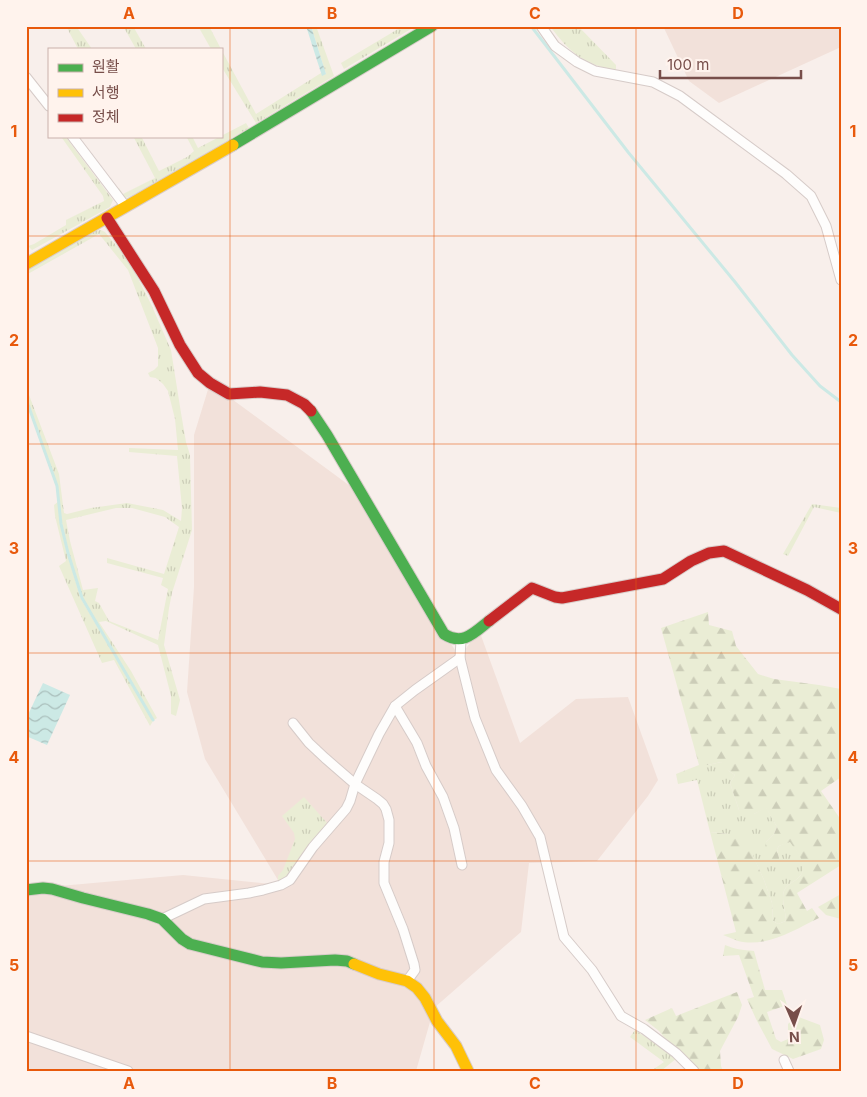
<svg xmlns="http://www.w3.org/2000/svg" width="867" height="1097" viewBox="0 0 867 1097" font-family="Inter,'Noto Sans KR',sans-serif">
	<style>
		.residential { fill: #f2e1da }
		.grass { fill: url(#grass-tufts); fill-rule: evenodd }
		.forest { fill: url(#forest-firs) }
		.water { fill: url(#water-waves) }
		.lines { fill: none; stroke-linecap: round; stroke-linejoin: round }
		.stream { stroke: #cce9e5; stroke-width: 3 }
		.street-casing { stroke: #d6cbc8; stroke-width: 11 }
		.fast-casing { stroke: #d8ccc9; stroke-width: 13 }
		.slow-casing { stroke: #d8ccc9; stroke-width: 13 }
		.jam-casing { stroke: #d8ccc9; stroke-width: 13 }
		.street { stroke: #fefdfc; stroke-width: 9 }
		.fast { stroke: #4caf50; stroke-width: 11 }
		.slow { stroke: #ffc107; stroke-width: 11 }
		.jam { stroke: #c62828; stroke-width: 11 }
		.grid { fill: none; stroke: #e8590c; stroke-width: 1; stroke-opacity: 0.55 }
		.neatline { fill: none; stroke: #e8590c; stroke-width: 2 }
		.grid-label { font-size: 16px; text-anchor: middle; font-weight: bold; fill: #e8590c }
	</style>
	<defs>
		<pattern id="grass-tufts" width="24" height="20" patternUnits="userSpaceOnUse" patternTransform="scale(1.25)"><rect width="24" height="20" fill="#eaedd5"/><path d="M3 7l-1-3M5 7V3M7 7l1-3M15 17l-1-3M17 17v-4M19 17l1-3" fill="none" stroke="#cccdb8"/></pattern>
		<pattern id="forest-firs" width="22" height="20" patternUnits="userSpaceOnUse" patternTransform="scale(1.25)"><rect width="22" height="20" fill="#eaedd5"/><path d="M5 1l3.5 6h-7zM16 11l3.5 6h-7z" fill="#cccdb8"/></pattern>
		<pattern id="water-waves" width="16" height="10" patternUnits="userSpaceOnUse" patternTransform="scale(1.25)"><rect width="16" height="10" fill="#cce9e5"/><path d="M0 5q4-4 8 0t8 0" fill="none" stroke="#aabfbc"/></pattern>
	</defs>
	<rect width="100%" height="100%" fill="#f8efeb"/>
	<g class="residential">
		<polygon points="663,26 841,26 841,47 719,103 689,81"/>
		<polygon points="210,383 361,494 444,634 460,657 479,630 520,743 576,699 628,697 658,780 648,796 597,861 529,863 521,932 434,1008 416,1071 26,1071 26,889 183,875 281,885 205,759 187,692 194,587 194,435"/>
	</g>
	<g class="grass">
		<polygon points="66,26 76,26 92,49 78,49"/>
		<polygon points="123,26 133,26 146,49 136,49"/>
		<polygon points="198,26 209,26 221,49 211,49"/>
		<polygon points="311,26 316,26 334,76 256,123 221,66 221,49 256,114 321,73 326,74"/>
		<polygon points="403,26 416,26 344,69 341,63"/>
		<path d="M550 26H578L616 65V70C584 65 569 52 550 26Z"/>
		<polygon points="246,123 249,128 131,196 123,199 115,189 119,188 123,194 155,178 133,136 141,136 159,171 187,157 194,151 186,136 192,136 198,148"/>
		<polygon points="65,136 113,200 110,207 32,250 28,246 34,244 66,225 66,220 104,201 103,196 62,138"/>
		<path d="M101 230 105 232 110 238 129 261 151 304 171 350 181 413 186 442 190 455 192 530 172 593 169 608 164 645 180 700 176 716 171 714V696L158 645 106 621 99 622 131 671 157 718 154 720 82 598 69 553 62 524 57 485 26 397V387L59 474 64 513 67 514 91 508 127 503 163 510 181 521 182 508 177 456 129 452V448L178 450 175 419 168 391 163 384 156 378 150 377 148 373 154 370 158 366V348L128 270 99 234 26 275V270L95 231ZM116 508H132L165 517 179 527 164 574 107 558V563L163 578 161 585 168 589 158 640 109 621 99 603 95 601 98 588 83 590 70 541 66 520Z"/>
		<polygon points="59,501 60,518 67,553 81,599 153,721 150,726 114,660 102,663 59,566 66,561 55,516 54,505"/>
		<polygon points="812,504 841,508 841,513 814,507 788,556 783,554"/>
		<path d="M721 762 729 771 735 775 730 783 739 810 754 814 766 807 777 827 774 834 766 842 779 858 777 849 779 846 790 841C798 853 812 867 797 879 793 882 787 885 785 889 780 897 786 912 786 921L778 924 773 921 772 903 764 880 752 854 728 834 710 832 697 780 678 784 676 774 699 765H708Z"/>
		<polygon points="304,797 328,824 288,877 278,882 278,876 283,870 295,839 294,833 282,816"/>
		<polygon points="635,1030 677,1058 661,1071 651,1071 664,1062 630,1037"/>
	</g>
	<g class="forest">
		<path d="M708 612 709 625 732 631 736 646 758 674 774 679 819 685 841 689V777L821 791 841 820V865L797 893 807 911 812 908 819 918C794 930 767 948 738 941 733 939 728 937 723 935L736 932 710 832 728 834 746 840 764 880 772 903 773 921 778 924 786 921C786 912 780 897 785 889 787 885 793 882 797 879 811 868 798 853 790 842L779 846 777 849 779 858 778 865 770 864 765 849 766 842 774 834 777 827 766 808 754 814 746 816 739 810 730 783 735 775 723 767 721 762 708 765H699L661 628Z"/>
		<polygon points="841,894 841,919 826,915 818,907"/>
		<path d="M725 945C734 949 743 950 754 951L765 990H782L787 1005 767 1012 776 1039 781 1042 788 1039V1024L796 1016 820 1025 824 1040 821 1049 793 1059 772 1049 756 1019 747 999 754 997 739 955 723 956Z"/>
		<polygon points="737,992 742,1005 738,1017 720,1051 721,1066 723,1071 698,1071 667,1041 659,1031 645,1020 672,1008 676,1016"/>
	</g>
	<g class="water">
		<polygon points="306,26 311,26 326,74 322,76"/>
		<polygon points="43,683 70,695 47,745 26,736 26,719"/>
	</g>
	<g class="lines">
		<g class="stream">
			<polyline points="531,26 628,152 735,282 792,355 820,386 841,402"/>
			<polyline points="26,399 57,486 61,524 68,553 82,598 153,720"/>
		</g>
		<defs>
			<g id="street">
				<polyline points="541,26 555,46 577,62 595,71 653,82 680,96 786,174 811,196 826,226 841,280"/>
				<polyline points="26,77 49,106"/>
				<polyline points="72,136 126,207"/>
				<polyline points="461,640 460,658 475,718 496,770 522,806 540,837 564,937 592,970 621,1016 644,1029 676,1053 694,1071"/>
				<polyline points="395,706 417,743 426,766 443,797 454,828 462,865"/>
				<polyline points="293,723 309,743 325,758 355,784 377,799 383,804 386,809 389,820 389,843 384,862 384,883 403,929 414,964 415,970 407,981"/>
				<polyline points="162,919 204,899 249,893 263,890 281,885 290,880 313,847 346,809 350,801 355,784 379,734 395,706 415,690 460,658"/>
				<polyline points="26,1036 128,1071"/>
				<polyline points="784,1060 789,1071"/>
			</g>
			<g id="fast">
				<polyline points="233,145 432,26"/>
				<path d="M311 411 327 435 444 634C463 646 474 633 489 621"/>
				<polyline points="26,890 43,888 52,889 83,898 148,914 162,919 182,939 190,944 262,962 281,963 335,960 347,961 354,964"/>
			</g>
			<g id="slow">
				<polyline points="26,264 233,145"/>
				<polyline points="354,964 379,974 407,981 417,988 425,998 437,1021 456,1046 468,1071"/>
			</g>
			<g id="jam">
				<polyline points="107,218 154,291 180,345 198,373 210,383 229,394 260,392 287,395 304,404 311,411"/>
				<polyline points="489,621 532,588 555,597 562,598 663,579 691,561 709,553 724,551 807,590 841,609"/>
			</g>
		</defs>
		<use href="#street" class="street-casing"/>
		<use href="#fast" class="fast-casing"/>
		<use href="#slow" class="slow-casing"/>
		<use href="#jam" class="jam-casing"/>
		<use href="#street" class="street"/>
		<use href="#fast" class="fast"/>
		<use href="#slow" class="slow"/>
		<use href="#jam" class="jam"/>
	</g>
	<path class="grid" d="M230 26V1071M434 26V1071M636 26V1071M26 236H841M26 444H841M26 653H841M26 861H841"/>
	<rect width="867" height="1097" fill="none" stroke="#fff3ed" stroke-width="55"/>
	<rect x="48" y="48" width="175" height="90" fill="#fff3ed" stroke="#c9b1ac"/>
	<rect x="58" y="64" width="25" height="8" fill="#4caf50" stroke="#c9b1ac"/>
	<text x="92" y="72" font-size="15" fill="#774e4a">원활</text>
	<rect x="58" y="89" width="25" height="8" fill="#ffc107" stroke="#c9b1ac"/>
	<text x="92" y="98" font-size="15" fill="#774e4a">서행</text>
	<rect x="58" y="114" width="25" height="8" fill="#c62828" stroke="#c9b1ac"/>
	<text x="92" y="122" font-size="15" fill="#774e4a">정체</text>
	<g transform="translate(794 1024) rotate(178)" stroke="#fff3ed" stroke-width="4" paint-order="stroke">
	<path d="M0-4L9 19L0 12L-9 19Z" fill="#774e4a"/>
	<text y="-8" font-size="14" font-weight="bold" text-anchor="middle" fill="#774e4a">N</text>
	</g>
	<path d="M660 70v8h141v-8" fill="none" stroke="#774e4a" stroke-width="2.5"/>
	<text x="667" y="70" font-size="15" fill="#774e4a" stroke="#fff3ed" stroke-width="4" paint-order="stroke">100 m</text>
	<rect x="28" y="28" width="812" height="1042" class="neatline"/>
	<g class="grid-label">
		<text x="129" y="19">A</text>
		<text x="332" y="19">B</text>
		<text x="535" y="19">C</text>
		<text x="738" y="19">D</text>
		<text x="14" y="137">1</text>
		<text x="853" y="137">1</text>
		<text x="14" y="346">2</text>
		<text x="853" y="346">2</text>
		<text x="14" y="554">3</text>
		<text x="853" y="554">3</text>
		<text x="14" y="763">4</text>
		<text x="853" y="763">4</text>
		<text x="14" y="971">5</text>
		<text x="853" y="971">5</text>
		<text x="129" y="1089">A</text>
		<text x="332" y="1089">B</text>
		<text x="535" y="1089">C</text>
		<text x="738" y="1089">D</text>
	</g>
</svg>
